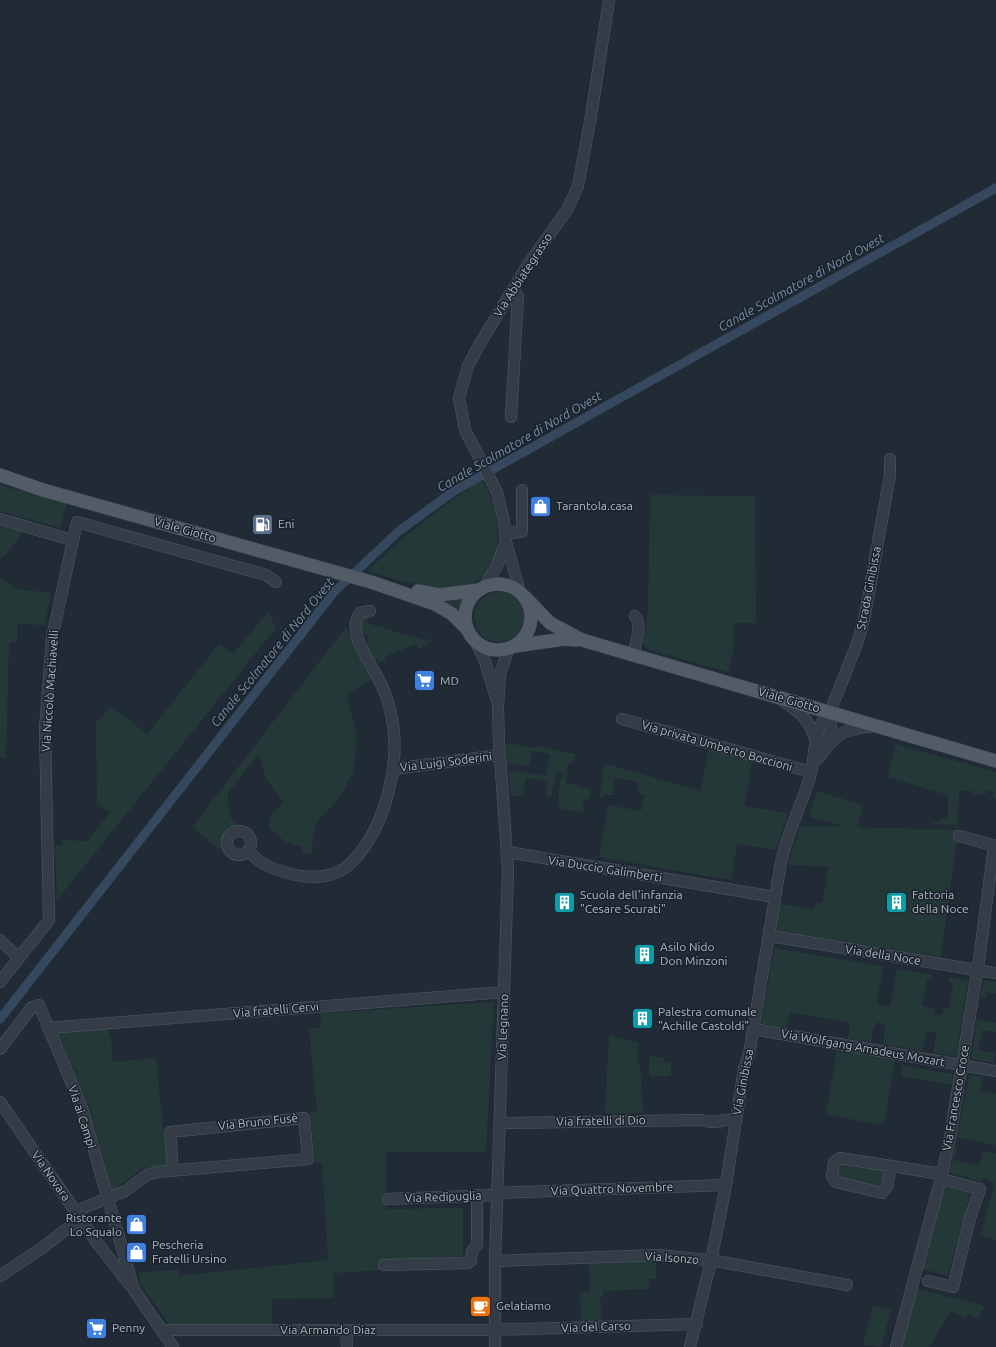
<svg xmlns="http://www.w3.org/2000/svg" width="996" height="1347" viewBox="0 0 996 1347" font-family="Ubuntu,sans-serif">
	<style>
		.green { fill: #243838 }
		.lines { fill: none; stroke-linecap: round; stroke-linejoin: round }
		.canal { stroke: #36485d; stroke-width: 9 }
		.minor-casing { stroke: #525b64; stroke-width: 12 }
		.major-casing { stroke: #3e4650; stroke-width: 14 }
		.minor { stroke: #343d47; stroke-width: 11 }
		.major { stroke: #525c67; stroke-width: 13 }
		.labels { text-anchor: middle; stroke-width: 3; stroke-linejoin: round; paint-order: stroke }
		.street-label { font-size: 12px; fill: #afb8c3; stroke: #1a222b }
		.poi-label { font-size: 12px; fill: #afb8c3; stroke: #1a222b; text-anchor: start }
		.water-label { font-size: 13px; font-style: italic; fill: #7890aa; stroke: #1a222b }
	</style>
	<rect width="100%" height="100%" fill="#212b36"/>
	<g class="green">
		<path d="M482 480C494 500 499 519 497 543 493 612 408 583 367 571 403 537 440 507 482 480Z"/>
		<polygon points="0,485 13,489 34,492 68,501 60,528 0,511"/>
		<polygon points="650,495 755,496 756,623 734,623 733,651 728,672 649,650 643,643 648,611"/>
		<polygon points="2,526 23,532 4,557 3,556 0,560 0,527"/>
		<polygon points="0,577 17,589 51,593 45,625 17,624 17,642 9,642 6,758 0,758"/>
		<circle cx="499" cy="617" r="25"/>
		<polygon points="468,597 464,604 462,617 440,601"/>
		<polygon points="268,612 276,628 57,900 55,845 63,845 62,840 87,841 110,813 97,804 96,722 111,706 147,734 219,644 233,654"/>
		<polygon points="364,618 368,619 367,623 427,641 429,637 431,641 420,649 416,644 384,657 386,661 379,662 371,656 366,644 368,643 367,634 363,635 360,625 361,619"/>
		<path d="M346 627 364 667 372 679 347 694 357 736 353 773 338 799 318 820 313 835 312 854 303 852 302 847 284 841 268 827 271 815 283 803 265 777 259 754 228 793 229 816 242 827C227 829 224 836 220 850L192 827Z"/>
		<polygon points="506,743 535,748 535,746 576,754 574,763 570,762 566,770 568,772 566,783 577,785 577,787 589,789 591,791 589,798 583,802 584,813 558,808 560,779 562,779 563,772 557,771 551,797 546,796 548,782 526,778 523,797 511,796 508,770 546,776 550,754 532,751 529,766 507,764"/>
		<polygon points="896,744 996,772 996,799 994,798 993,791 986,790 986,794 973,794 973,791 959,790 958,825 930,824 948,817 948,795 887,777"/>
		<polygon points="709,748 752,759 745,806 788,813 776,850 737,844 731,880 599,857 608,805 641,811 644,795 638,793 638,782 615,778 612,793 615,793 615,795 606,795 599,799 604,763 700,791"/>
		<polygon points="817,791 863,805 857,827 958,830 941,957 774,931 779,906 782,904 814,909 816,902 822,903 829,867 788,865 800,826 845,826 809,817"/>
		<polygon points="774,948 883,966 877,1004 890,1007 897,969 933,975 927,980 922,1006 935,1009 934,1014 942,1015 943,1008 949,1009 953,987 947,977 968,980 956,1057 934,1053 936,1032 927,1031 922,1051 883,1044 885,1024 876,1022 875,1028 873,1028 871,1042 848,1038 850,1023 790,1012 787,1028 761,1024"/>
		<polygon points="984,980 996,982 996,994 987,992 986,999 980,998"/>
		<polygon points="494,1002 486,1152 386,1152 386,1209 463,1208 463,1256 384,1261 384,1270 334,1273 334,1298 272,1299 272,1325 170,1325 140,1284 139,1272 179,1270 179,1276 328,1260 322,1163 315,1163 310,1112 317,1111 309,1029 321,1027 320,1013"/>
		<polygon points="977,1020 996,1023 996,1032 982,1030 978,1050 995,1053 994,1063 971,1059"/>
		<polygon points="107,1028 111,1037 113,1062 156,1058 167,1166 142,1169 112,1191 90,1109 58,1034 59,1032"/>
		<polygon points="609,1035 638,1043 638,1063 640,1063 643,1113 605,1114"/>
		<polygon points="837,1050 895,1060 884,1125 826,1115"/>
		<polygon points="649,1056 664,1058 664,1062 671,1062 671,1076 649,1077"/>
		<polygon points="902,1065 953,1074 952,1085 902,1076 903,1074 901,1074"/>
		<polygon points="969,1075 982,1077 980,1091 996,1094 996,1145 957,1138"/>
		<polygon points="956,1144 958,1144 954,1160 979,1166 983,1151 996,1154 996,1240 980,1236 995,1183 983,1179 982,1182 967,1178 967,1176 965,1175 964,1177 949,1173"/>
		<polygon points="838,1161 887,1171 886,1180 880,1189 836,1178"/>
		<polygon points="944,1186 970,1193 948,1276 923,1269"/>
		<polygon points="656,1261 656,1279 648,1279 650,1289 603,1291 603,1297 600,1297 602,1321 581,1322 580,1292 590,1291 589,1263"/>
		<polygon points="917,1289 985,1306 977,1319 968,1314 965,1320 961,1317 962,1316 951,1311 929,1347 901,1347"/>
		<polygon points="873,1306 891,1310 881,1347 863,1345"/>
	</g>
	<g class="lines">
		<polyline class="canal" points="0,1019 334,592 399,531 454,491 996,188"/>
		<defs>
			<g id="minor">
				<polyline points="511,417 518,296 513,289"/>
				<polyline points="0,519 72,540"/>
				<polyline points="505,533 522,532 522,490"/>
				<polyline points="484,587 497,566 505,543"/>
				<polyline points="520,592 506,542 504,522 497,492 465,430 459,398 468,366 479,345 527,266 567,210 578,186 591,116 609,0"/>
				<polyline points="475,641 485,661 496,698"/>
				<path d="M633 656C635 643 643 626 635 616"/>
				<path d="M783 701C800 712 808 718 815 738"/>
				<polyline points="622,719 811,772"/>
				<polyline points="825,745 831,730 830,712"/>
				<path d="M818 759C836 734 842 729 874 726"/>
				<polyline points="393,769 499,755"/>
				<circle cx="239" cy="843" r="12"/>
				<polyline points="959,836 996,846"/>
				<path d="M249 851C261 866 278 871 296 875 314 879 337 877 351 863 386 828 403 759 390 710 388 701 385 691 380 682 372 664 345 632 360 613L370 611"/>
				<polyline points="507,852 775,897"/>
				<polyline points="770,936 996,973"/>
				<polyline points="0,940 19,958"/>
				<polyline points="0,982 49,920 45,729 52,638 77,522 266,575 276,582"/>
				<polyline points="48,1028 504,992"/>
				<polyline points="753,1029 996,1071"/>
				<polyline points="0,1049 32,1007 39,1005 82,1108 134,1290"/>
				<polyline points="0,1102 98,1244 134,1290 173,1347"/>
				<path d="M500 1123 702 1120C712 1125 724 1119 735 1119"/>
				<polyline points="891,1166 887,1187 882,1193 836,1182 832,1176 834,1162 840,1158 942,1174"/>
				<polyline points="497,1193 726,1185"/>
				<polyline points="388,1199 497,1195"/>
				<polyline points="76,1211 125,1191 147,1175 157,1172 308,1159 304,1118 170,1132 173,1170"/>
				<polyline points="495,1261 659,1255 716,1261 847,1285"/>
				<polyline points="384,1265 468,1263 471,1261 472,1251 477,1245 477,1195"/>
				<polyline points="0,1276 42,1248 81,1218"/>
				<polyline points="928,1281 953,1287 970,1218 980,1189 941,1179"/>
				<polyline points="161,1330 488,1330 697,1324"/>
				<polyline points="346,1330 347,1347"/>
				<polyline points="495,1347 495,1261 508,870 499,742 498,708 500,674 509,648"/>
				<path d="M690 1347 711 1261 726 1185 744 1069 749 1054 781 862C787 834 800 808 809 780 817 756 810 732 830 712L858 641 865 615 890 475V459"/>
				<polyline points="896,1347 942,1174 950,1137 979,960 994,846"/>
			</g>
			<g id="major">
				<polyline points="0,475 43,490 371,582 435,604 452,614 467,629"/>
				<circle cx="498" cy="617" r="33"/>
				<polyline points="418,591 439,595 479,590"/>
				<polyline points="525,597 550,623 582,640 996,761"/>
				<polyline points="515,646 564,639 576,640"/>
			</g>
		</defs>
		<use href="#minor" class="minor-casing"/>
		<use href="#major" class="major-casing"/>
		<use href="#minor" class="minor"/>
		<use href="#major" class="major"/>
	</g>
	<defs>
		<symbol id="shop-square" viewBox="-11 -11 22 22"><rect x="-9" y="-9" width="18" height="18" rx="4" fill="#3f7fe0" stroke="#1a222b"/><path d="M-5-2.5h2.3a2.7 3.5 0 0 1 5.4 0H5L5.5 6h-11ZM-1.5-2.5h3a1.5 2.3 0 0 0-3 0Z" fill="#fff"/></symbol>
		<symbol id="fuel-square" viewBox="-11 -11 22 22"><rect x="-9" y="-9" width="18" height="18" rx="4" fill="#5c6f8a" stroke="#1a222b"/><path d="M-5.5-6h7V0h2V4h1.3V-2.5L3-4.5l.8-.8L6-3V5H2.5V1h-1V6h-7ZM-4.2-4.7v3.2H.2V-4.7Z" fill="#fff"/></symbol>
		<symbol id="supermarket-square" viewBox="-11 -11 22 22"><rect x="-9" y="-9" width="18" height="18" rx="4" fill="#3f7fe0" stroke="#1a222b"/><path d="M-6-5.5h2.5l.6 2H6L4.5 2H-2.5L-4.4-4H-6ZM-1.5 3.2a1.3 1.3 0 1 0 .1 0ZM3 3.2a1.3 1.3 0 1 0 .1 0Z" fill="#fff"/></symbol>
		<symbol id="building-square" viewBox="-11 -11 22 22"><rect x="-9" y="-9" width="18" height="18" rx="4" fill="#0f9aa8" stroke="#1a222b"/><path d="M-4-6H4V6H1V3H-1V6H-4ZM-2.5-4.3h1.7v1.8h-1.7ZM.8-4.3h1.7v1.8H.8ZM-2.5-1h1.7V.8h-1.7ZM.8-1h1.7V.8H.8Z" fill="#fff"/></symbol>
		<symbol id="cafe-square" viewBox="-11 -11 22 22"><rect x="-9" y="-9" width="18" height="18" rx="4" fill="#e8710a" stroke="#1a222b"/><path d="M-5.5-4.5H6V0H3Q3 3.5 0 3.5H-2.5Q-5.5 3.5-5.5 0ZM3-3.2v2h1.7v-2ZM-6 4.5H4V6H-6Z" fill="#fff"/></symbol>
	</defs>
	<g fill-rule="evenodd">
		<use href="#shop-square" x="528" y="494" width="25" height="25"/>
		<use href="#fuel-square" x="250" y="512" width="25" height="25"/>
		<use href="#supermarket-square" x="412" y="668" width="25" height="25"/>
		<use href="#building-square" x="552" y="890" width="25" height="25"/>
		<use href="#building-square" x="884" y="890" width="25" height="25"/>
		<use href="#building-square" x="632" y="942" width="25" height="25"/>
		<use href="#building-square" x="630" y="1006" width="25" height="25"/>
		<use href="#shop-square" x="124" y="1212" width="25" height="25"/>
		<use href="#shop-square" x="124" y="1240" width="25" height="25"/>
		<use href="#cafe-square" x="468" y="1294" width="25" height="25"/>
		<use href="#supermarket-square" x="84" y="1316" width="25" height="25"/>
	</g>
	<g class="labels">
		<g class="street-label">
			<text transform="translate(523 275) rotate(-57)" y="4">Via Abbiategrasso</text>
			<text transform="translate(185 530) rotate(16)" y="4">Viale Giotto</text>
			<text transform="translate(869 588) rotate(-79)" y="4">Strada Ginibissa</text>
			<text transform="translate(50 691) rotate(-86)" y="4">Via Niccolò Machiavelli</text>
			<text transform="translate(789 700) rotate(16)" y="4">Viale Giotto</text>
			<text transform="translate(717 746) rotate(16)" y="4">Via privata Umberto Boccioni</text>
			<text transform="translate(446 762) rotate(-7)" y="4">Via Luigi Soderini</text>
			<text transform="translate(605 869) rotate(9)" y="4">Via Duccio Galimberti</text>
			<text transform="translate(883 955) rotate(9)" y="4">Via della Noce</text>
			<text transform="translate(276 1010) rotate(-5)" y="4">Via fratelli Cervi</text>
			<text transform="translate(503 1027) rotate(-88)" y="4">Via Legnano</text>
			<text transform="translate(863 1048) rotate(10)" y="4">Via Wolfgang Amadeus Mozart</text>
			<text transform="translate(743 1082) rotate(-79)" y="4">Via Ginibissa</text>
			<text transform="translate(956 1098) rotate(-80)" y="4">Via Francesco Croce</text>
			<text transform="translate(82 1117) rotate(72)" y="4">Via ai Campi</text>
			<text transform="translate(601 1121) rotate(-1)" y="4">Via fratelli di Dio</text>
			<text transform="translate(258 1122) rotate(-6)" y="4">Via Bruno Fusè</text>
			<text transform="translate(51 1176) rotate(55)" y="4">Via Novara</text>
			<text transform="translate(612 1189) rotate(-2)" y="4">Via Quattro Novembre</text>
			<text transform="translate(443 1197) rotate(-2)" y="4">Via Redipuglia</text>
			<text transform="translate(672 1258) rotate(4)" y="4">Via Isonzo</text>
			<text transform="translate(596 1327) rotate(-2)" y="4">Via del Carso</text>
			<text x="328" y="1334">Via Armando Diaz</text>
		</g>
		<g class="poi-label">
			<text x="556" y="510">Tarantola.casa</text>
			<text x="278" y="528">Eni</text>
			<text x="440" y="685">MD</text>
			<text x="580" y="899">Scuola dell'infanzia<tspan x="580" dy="14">"Cesare Scurati"</tspan></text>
			<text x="912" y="899">Fattoria<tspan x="912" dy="14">della Noce</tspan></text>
			<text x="660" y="951">Asilo Nido<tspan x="660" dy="14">Don Minzoni</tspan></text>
			<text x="658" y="1016">Palestra comunale<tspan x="658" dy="14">"Achille Castoldi"</tspan></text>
			<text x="122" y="1222" text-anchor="end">Ristorante<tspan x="122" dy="14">Lo Squalo</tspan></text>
			<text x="152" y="1249">Pescheria<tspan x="152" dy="14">Fratelli Ursino</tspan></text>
			<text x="496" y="1310">Gelatiamo</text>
			<text x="112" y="1332">Penny</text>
		</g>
		<g class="water-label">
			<text transform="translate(801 282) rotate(-29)" y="5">Canale Scolmatore di Nord Ovest</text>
			<text transform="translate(519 441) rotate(-30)" y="5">Canale Scolmatore di Nord Ovest</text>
			<text transform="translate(272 652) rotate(-51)" y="5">Canale Scolmatore di Nord Ovest</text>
		</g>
	</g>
</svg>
